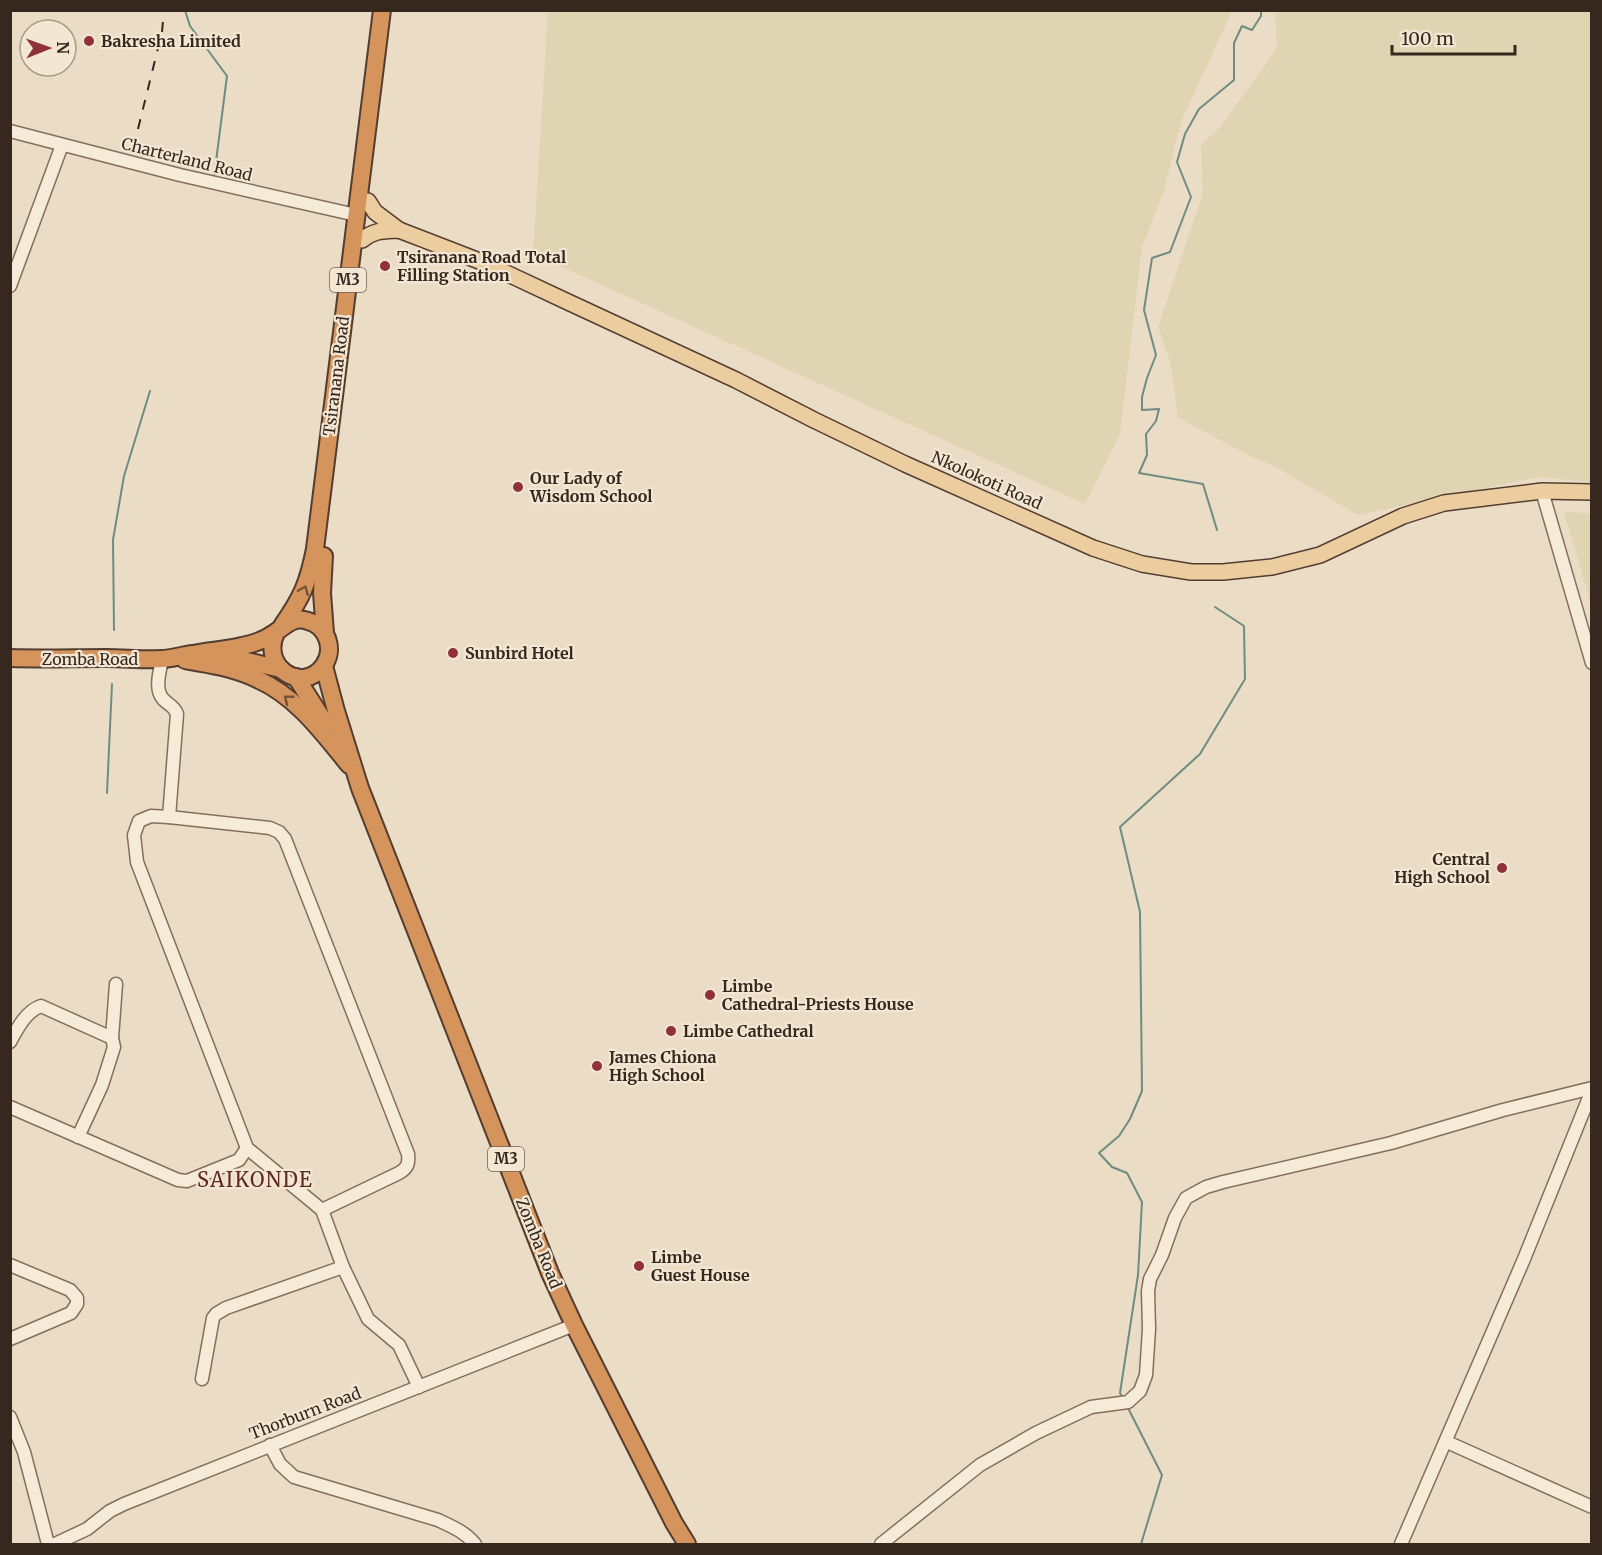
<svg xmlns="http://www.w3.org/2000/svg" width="1602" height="1555" viewBox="0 0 1602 1555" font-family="Merriweather,serif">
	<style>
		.farmland { fill: #e0d5b3 }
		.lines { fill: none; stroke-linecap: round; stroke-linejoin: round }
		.stream { stroke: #6e8c82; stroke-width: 2 }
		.minor-casing { stroke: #856e5c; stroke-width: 15 }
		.major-casing { stroke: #533d30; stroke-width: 18 }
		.highway-casing { stroke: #533d30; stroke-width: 20 }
		.minor { stroke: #f6ead8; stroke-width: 12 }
		.major { stroke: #eccda0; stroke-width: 15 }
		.highway { stroke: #d4945c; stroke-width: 16 }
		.rail { stroke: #36281f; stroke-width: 2; stroke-dasharray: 10 10; stroke-linecap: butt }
		.oneway { stroke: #755337 }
		.poi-dot { fill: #90313a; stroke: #f3e7d4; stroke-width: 2 }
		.labels { text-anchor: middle; stroke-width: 4.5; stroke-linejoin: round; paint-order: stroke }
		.shield { fill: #f3e7d4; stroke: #6f6155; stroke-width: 1.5 }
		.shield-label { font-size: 15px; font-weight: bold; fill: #36281f }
		.poi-label { font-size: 16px; font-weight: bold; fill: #36281f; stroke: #f3e7d4; text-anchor: start }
		.street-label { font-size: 16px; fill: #36281f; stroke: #f3e7d4 }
		.quarter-label { font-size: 20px; letter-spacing: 1.5px; fill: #602922; stroke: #f3e7d4 }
	</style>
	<rect width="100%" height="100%" fill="#ebdcc5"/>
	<g class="farmland">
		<polygon points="548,11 1232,11 1181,122 1163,194 1142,247 1120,434 1085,504 533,254"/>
		<polygon points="1275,11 1591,11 1591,482 1539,477 1358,515 1272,465 1258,460 1178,418 1170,361 1158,327 1203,193 1201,145 1221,126 1277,48"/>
		<polygon points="1564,511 1591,514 1591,604"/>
	</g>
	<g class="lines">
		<g class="stream">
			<polyline points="185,10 190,26 227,76 214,177"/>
			<polyline points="1217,530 1203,484 1139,473 1147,455 1146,434 1156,421 1159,409 1142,410 1142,397 1147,378 1156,355 1144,310 1152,258 1170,252 1191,197 1177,162 1185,134 1199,109 1234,80 1234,43 1242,26 1252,30 1261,16 1261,10"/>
			<polyline points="114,630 113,540 124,476 150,391"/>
			<polyline points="107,793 112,684"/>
			<polyline points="1123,1398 1120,1393 1138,1275 1142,1202 1127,1173 1112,1167 1099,1153 1119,1136 1130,1119 1142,1091 1140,912 1120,827 1200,754 1245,679 1244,626 1215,607"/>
			<polyline points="1127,1406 1162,1475 1141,1544"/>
		</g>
		<defs>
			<g id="minor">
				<polyline points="10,131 180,175 356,215"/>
				<polyline points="10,286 62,145"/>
				<polyline points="1542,491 1592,663"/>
				<path d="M162 659C160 671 154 689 163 699 169 706 174 705 177 714L169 817"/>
				<path d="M10 1042C17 1029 26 1011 41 1006L112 1038"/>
				<polyline points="10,1107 178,1180 187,1181 239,1160 247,1148"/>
				<polyline points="78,1137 102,1085 114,1047 112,1038 116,984"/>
				<path d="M322 1210 399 1173C408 1168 409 1163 408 1154L285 839 279 832 270 828 169 817 151 816 139 821 134 835 137 862 247 1148 322 1210 343 1267 368 1319 399 1345 419 1387"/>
				<polyline points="10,1265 70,1290 77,1298 77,1304 71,1313 10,1339"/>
				<polyline points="202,1379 213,1318 216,1314 226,1308 343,1267"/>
				<polyline points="10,1417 24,1452 48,1544"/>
				<polyline points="1447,1442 1592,1507"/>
				<path d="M270 1445 280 1464 294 1477 438 1520C453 1527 465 1532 475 1544"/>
				<polyline points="55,1544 87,1529 110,1511 124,1504 574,1325"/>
				<polyline points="881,1544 980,1465 1036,1433 1091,1407 1128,1402 1140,1391 1146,1375 1149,1329 1148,1291 1150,1279 1162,1255 1175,1218 1186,1198 1206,1187 1223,1182 1391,1143 1503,1110 1592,1088"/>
				<polyline points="1401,1544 1524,1259 1592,1090"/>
			</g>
			<g id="major">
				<polyline points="368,201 375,212 399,230 487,264 568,302 736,380 814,420 905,464 1093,548 1142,564 1191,572 1223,572 1272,567 1320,555 1403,516 1444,503 1542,491 1592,492"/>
				<path d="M362 240C374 230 383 231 399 230"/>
			</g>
			<g id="highway">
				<polyline points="324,556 322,593 325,633"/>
				<path d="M282 626C302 597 308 584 315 549L382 10"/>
				<polyline points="217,657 238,659 281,669"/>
				<path d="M10 658C42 659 74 658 106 658 125 658 143 660 161 659 172 659 182 655 193 654 209 651 226 650 242 646 254 644 266 639 276 632 286 625 294 616 308 621 327 626 335 649 324 665 303 696 258 666 277 631"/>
				<path d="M185 660C209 664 234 668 257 679 296 696 323 733 349 765"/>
				<polyline points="324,666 336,711 360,788 550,1273 574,1325 674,1523 687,1544"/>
				<polyline points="296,677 329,729"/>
			</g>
		</defs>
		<use href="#minor" class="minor-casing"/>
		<use href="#major" class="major-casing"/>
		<use href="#highway" class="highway-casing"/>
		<use href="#minor" class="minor"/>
		<use href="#major" class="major"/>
		<use href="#highway" class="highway"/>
		<polyline class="rail" points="138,129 162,32 164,10"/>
	</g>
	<defs><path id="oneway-chevron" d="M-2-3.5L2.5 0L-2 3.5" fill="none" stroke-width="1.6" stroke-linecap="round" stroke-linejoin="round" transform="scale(1.5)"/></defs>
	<g class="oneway">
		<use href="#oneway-chevron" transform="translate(304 590) rotate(-68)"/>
		<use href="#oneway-chevron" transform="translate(288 699) rotate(-141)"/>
	</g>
	<g class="poi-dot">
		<circle cx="89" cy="41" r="6"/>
		<circle cx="385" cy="266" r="6"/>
		<circle cx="518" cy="487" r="6"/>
		<circle cx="453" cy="653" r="6"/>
		<circle cx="1502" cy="868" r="6"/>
		<circle cx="710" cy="995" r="6"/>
		<circle cx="671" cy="1031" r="6"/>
		<circle cx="597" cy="1066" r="6"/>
		<circle cx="639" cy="1266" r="6"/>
	</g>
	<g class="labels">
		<g class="shield">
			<rect x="330" y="268" width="36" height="24" rx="4.5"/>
			<rect x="488" y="1147" width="36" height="24" rx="4.5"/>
		</g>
		<g class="shield-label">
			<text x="348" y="285">M3</text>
			<text x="506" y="1164">M3</text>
		</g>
		<g class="poi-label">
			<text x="101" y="47">Bakresha Limited</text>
			<text x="397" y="263">Tsiranana Road Total<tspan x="397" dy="18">Filling Station</tspan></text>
			<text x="530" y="484">Our Lady of<tspan x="530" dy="18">Wisdom School</tspan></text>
			<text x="465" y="659">Sunbird Hotel</text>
			<text x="1490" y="865" text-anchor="end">Central<tspan x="1490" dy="18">High School</tspan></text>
			<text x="722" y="992">Limbe<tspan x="722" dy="18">Cathedral-Priests House</tspan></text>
			<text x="683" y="1037">Limbe Cathedral</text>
			<text x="609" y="1063">James Chiona<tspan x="609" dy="18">High School</tspan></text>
			<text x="651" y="1263">Limbe<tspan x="651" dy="18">Guest House</tspan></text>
		</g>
		<g class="street-label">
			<text transform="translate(187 159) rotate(14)" y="6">Charterland Road</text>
			<text transform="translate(336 376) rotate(-83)" y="6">Tsiranana Road</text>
			<text transform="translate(987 480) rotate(24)" y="6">Nkolokoti Road</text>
			<text x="90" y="665">Zomba Road</text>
			<text transform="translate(539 1243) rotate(68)" y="6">Zomba Road</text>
			<text transform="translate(305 1413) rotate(-21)" y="6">Thorburn Road</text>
		</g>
		<g class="quarter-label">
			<text x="255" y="1187">SAIKONDE</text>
		</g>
	</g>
	<rect width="1602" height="1555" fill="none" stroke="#36281f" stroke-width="24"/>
	<g transform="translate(48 48) rotate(89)"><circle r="28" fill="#f3e7d4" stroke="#a79b8c" stroke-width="1.5"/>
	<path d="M0-4.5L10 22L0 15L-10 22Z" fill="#90313a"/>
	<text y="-9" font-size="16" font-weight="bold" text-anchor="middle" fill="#36281f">N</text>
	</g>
	<path d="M1392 45v9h123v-9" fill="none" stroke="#36281f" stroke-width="3"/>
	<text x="1401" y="45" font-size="18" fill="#36281f" stroke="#f3e7d4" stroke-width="4.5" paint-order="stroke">100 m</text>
</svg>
